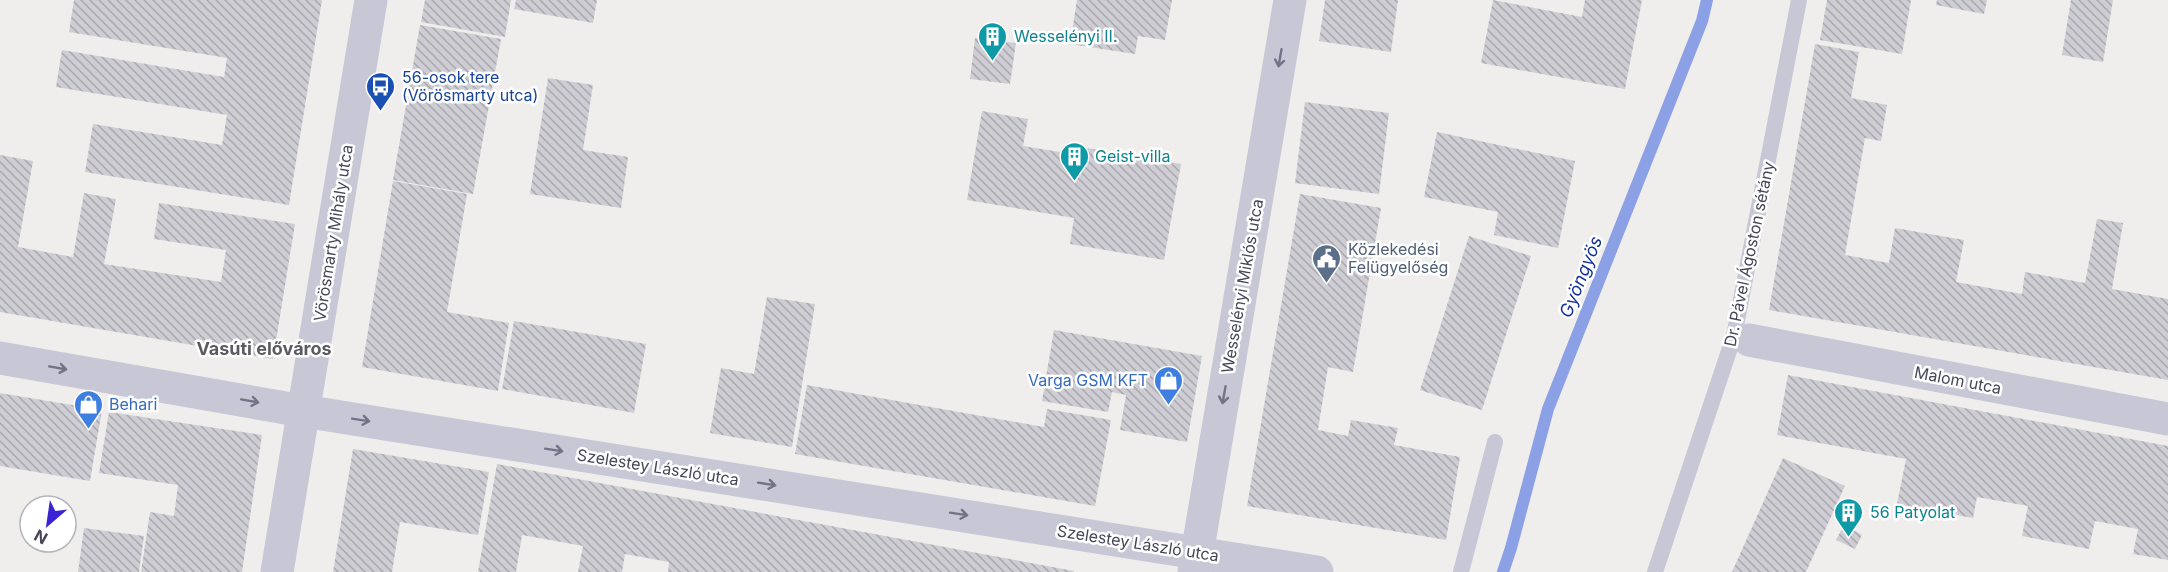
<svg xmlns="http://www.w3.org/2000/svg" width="2168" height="572" viewBox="0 0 2168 572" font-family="Inter,sans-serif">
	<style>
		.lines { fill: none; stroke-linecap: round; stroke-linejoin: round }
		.stream { stroke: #8ca0e6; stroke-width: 12 }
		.building { fill: url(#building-back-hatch) }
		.service { stroke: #c7c7d6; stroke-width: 16 }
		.minor { stroke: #c7c7d6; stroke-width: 33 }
		.tertiary { stroke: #c7c7d6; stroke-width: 33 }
		.oneway { stroke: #747385 }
		.labels { text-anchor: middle; stroke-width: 5; stroke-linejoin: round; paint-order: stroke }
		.culture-label { font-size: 16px; fill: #0d838f; stroke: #fff; text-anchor: start }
		.transit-label { font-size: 16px; fill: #164399; stroke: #fff; text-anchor: start }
		.street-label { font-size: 16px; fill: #474659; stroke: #fff }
		.service-label { font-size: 16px; fill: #4e5e75; stroke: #fff; text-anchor: start }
		.shop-label { font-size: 16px; fill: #366cbe; stroke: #fff; text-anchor: end }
		.water-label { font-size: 18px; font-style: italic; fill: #14329e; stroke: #fff }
		.neighbourhood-label { font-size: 18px; font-weight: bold; fill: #5b5a61; stroke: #fff }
	</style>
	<defs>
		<pattern id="building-back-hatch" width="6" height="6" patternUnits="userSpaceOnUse" patternTransform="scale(1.5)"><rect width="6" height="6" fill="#cecdd4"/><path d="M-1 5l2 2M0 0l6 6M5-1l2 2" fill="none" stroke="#a9a8af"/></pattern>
	</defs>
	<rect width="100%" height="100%" fill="#efeeed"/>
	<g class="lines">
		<polyline class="stream" points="1503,572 1511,548 1548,409 1702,21 1707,0"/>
	</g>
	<g class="building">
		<polygon points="74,0 322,0 289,205 85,172 93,124 222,145 227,115 56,87 62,50 224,77 227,58 69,32"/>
		<polygon points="425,0 511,0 505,37 421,22"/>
		<polygon points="516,0 597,0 593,23 514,9"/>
		<polygon points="1077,0 1172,0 1165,40 1138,36 1135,54 1070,44"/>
		<polygon points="1325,0 1398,0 1391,52 1319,41"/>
		<polygon points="1493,0 1582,17 1585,0 1642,0 1625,89 1481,63"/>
		<polygon points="1827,0 1911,0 1902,54 1820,40"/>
		<polygon points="1937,0 1987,0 1984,14 1936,5"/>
		<polygon points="2071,0 2113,0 2103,62 2062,55"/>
		<polygon points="420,25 501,39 473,194 393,180"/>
		<polygon points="975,38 1016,43 1010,84 970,79"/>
		<polygon points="1815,44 1859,52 1851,98 1887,105 1881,141 1865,138 1845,255 1889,263 1895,228 1964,240 1956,282 2022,294 2025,272 2085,283 2097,219 2123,223 2112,289 2168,299 2168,380 1769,310"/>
		<polygon points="548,78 593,85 583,150 628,157 621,208 530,194"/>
		<polygon points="1305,102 1389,113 1379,194 1295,183"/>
		<polygon points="982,111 1028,119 1023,146 1085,156 1087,148 1181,164 1164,260 1070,244 1074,218 967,200"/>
		<polygon points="1437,132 1575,161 1558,248 1494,235 1498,212 1424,197"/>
		<polygon points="0,155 33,161 18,247 73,257 84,193 116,199 104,264 221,282 226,250 154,239 159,203 295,224 273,359 0,312"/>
		<polygon points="393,181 467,194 447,312 509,323 498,391 362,367"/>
		<polygon points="1300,194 1381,208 1353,372 1328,367 1318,430 1348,436 1351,420 1398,428 1394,445 1460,457 1446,540 1247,506"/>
		<polygon points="1469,236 1531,256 1482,410 1420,390"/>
		<polygon points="767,297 815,304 792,447 710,433 721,368 754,374"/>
		<polygon points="514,321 646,344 634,413 502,389"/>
		<polygon points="1054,330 1202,356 1187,442 1120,430 1126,395 1112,392 1108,412 1042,401"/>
		<polygon points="1788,375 2168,446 2168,560 2133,554 2138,529 2095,521 2089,549 2022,536 2028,506 1977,497 1973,518 1897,504 1906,459 1777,435"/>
		<polygon points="807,385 1044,427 1047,409 1111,420 1095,506 795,454"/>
		<polygon points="0,393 102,410 90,481 0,466"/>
		<polygon points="109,412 262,435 242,572 141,572 150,512 174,516 178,485 99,473"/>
		<polygon points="353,449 489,472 478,535 400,522 392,572 333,572"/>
		<polygon points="1783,458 1845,486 1806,572 1732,572"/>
		<polygon points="497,464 1074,571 1074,572 668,572 669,562 625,554 622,572 578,572 583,546 522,535 516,572 478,572"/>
		<polygon points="1844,525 1862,535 1855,549 1836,540"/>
		<polygon points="84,528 144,536 139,572 78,572"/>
	</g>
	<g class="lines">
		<g class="service">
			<polyline points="1461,572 1495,442"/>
			<polyline points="1655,572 1734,336 1799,0"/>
		</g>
		<g class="minor">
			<polyline points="1749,340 2168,419"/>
			<polyline points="0,358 303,411 1317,572"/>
			<polyline points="1194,572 1290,0"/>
		</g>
		<polyline class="tertiary" points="277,572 371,0"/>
	</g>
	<defs><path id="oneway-shaft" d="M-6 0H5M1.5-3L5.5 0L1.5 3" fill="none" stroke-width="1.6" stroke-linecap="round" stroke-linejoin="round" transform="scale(1.5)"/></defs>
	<g class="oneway">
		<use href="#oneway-shaft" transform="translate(1280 58) rotate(100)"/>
		<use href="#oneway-shaft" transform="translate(58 368) rotate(10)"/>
		<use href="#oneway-shaft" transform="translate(1224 395) rotate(100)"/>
		<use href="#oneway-shaft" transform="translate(250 401) rotate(10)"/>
		<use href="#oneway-shaft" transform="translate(361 420) rotate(9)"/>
		<use href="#oneway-shaft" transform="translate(554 450) rotate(9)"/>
		<use href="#oneway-shaft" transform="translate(767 484) rotate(9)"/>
		<use href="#oneway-shaft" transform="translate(959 514) rotate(9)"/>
	</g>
	<defs>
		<symbol id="building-pin" viewBox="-11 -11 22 30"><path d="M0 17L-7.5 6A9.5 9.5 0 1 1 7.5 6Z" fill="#0f9aa8" stroke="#fff"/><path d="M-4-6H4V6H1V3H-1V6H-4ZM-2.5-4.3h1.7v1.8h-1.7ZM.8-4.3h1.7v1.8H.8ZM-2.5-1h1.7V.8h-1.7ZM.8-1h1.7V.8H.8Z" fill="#fff"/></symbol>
		<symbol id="bus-pin" viewBox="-11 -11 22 30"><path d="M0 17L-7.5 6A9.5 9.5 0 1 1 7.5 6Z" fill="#1a4fb4" stroke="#fff"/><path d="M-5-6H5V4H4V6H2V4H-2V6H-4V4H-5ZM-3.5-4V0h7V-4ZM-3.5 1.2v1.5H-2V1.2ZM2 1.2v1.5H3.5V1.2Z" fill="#fff"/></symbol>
		<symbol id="civic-pin" viewBox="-11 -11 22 30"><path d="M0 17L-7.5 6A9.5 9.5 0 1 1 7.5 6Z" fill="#5c6f8a" stroke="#fff"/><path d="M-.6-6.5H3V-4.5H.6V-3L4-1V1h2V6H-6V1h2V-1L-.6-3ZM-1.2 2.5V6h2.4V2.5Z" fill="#fff"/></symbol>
		<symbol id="shop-pin" viewBox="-11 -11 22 30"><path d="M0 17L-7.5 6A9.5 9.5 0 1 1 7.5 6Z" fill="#3f7fe0" stroke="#fff"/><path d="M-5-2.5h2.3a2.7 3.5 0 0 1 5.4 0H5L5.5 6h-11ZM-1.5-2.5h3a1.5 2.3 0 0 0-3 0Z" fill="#fff"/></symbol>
	</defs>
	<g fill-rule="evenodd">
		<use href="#building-pin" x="976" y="20" width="33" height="45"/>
		<use href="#bus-pin" x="364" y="70" width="33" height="45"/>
		<use href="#building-pin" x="1058" y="140" width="33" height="45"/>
		<use href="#civic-pin" x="1310" y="242" width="33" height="45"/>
		<use href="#shop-pin" x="1152" y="364" width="33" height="45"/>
		<use href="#shop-pin" x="72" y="388" width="33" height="45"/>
		<use href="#building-pin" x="1832" y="496" width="33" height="45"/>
	</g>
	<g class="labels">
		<g class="culture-label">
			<text x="1014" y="42">Wesselényi II.</text>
			<text x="1095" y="162">Geist-villa</text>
			<text x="1870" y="518">56 Patyolat</text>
		</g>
		<g class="transit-label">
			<text x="402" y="83">56-osok tere<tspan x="402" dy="18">(Vörösmarty utca)</tspan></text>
		</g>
		<g class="street-label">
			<text transform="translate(333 233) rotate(-81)" y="6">Vörösmarty Mihály utca</text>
			<text transform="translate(1749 254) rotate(-78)" y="6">Dr. Pável Ágoston sétány</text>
			<text transform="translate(1242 286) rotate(-80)" y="6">Wesselényi Miklós utca</text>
			<text transform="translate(1958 380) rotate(11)" y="6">Malom utca</text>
			<text transform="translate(658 467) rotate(9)" y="6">Szelestey László utca</text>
			<text transform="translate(1138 543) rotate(9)" y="6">Szelestey László utca</text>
		</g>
		<g class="service-label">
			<text x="1348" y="255">Közlekedési<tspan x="1348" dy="18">Felügyelőség</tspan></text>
		</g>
		<g class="shop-label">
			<text x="1148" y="386">Varga GSM KFT</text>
			<text x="109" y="410" text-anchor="start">Behari</text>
		</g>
		<g class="water-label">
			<text transform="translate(1581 277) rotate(-68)" y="6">Gyöngyös</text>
		</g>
		<g class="neighbourhood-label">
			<text x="264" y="355">Vasúti előváros</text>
		</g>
	</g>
	<g transform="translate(48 524) rotate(209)"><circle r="28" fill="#ffffff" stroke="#b5b5bd" stroke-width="1.5"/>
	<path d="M0-4.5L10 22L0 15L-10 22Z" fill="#3b23d3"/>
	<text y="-9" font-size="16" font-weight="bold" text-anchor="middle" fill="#474659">N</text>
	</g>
</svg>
